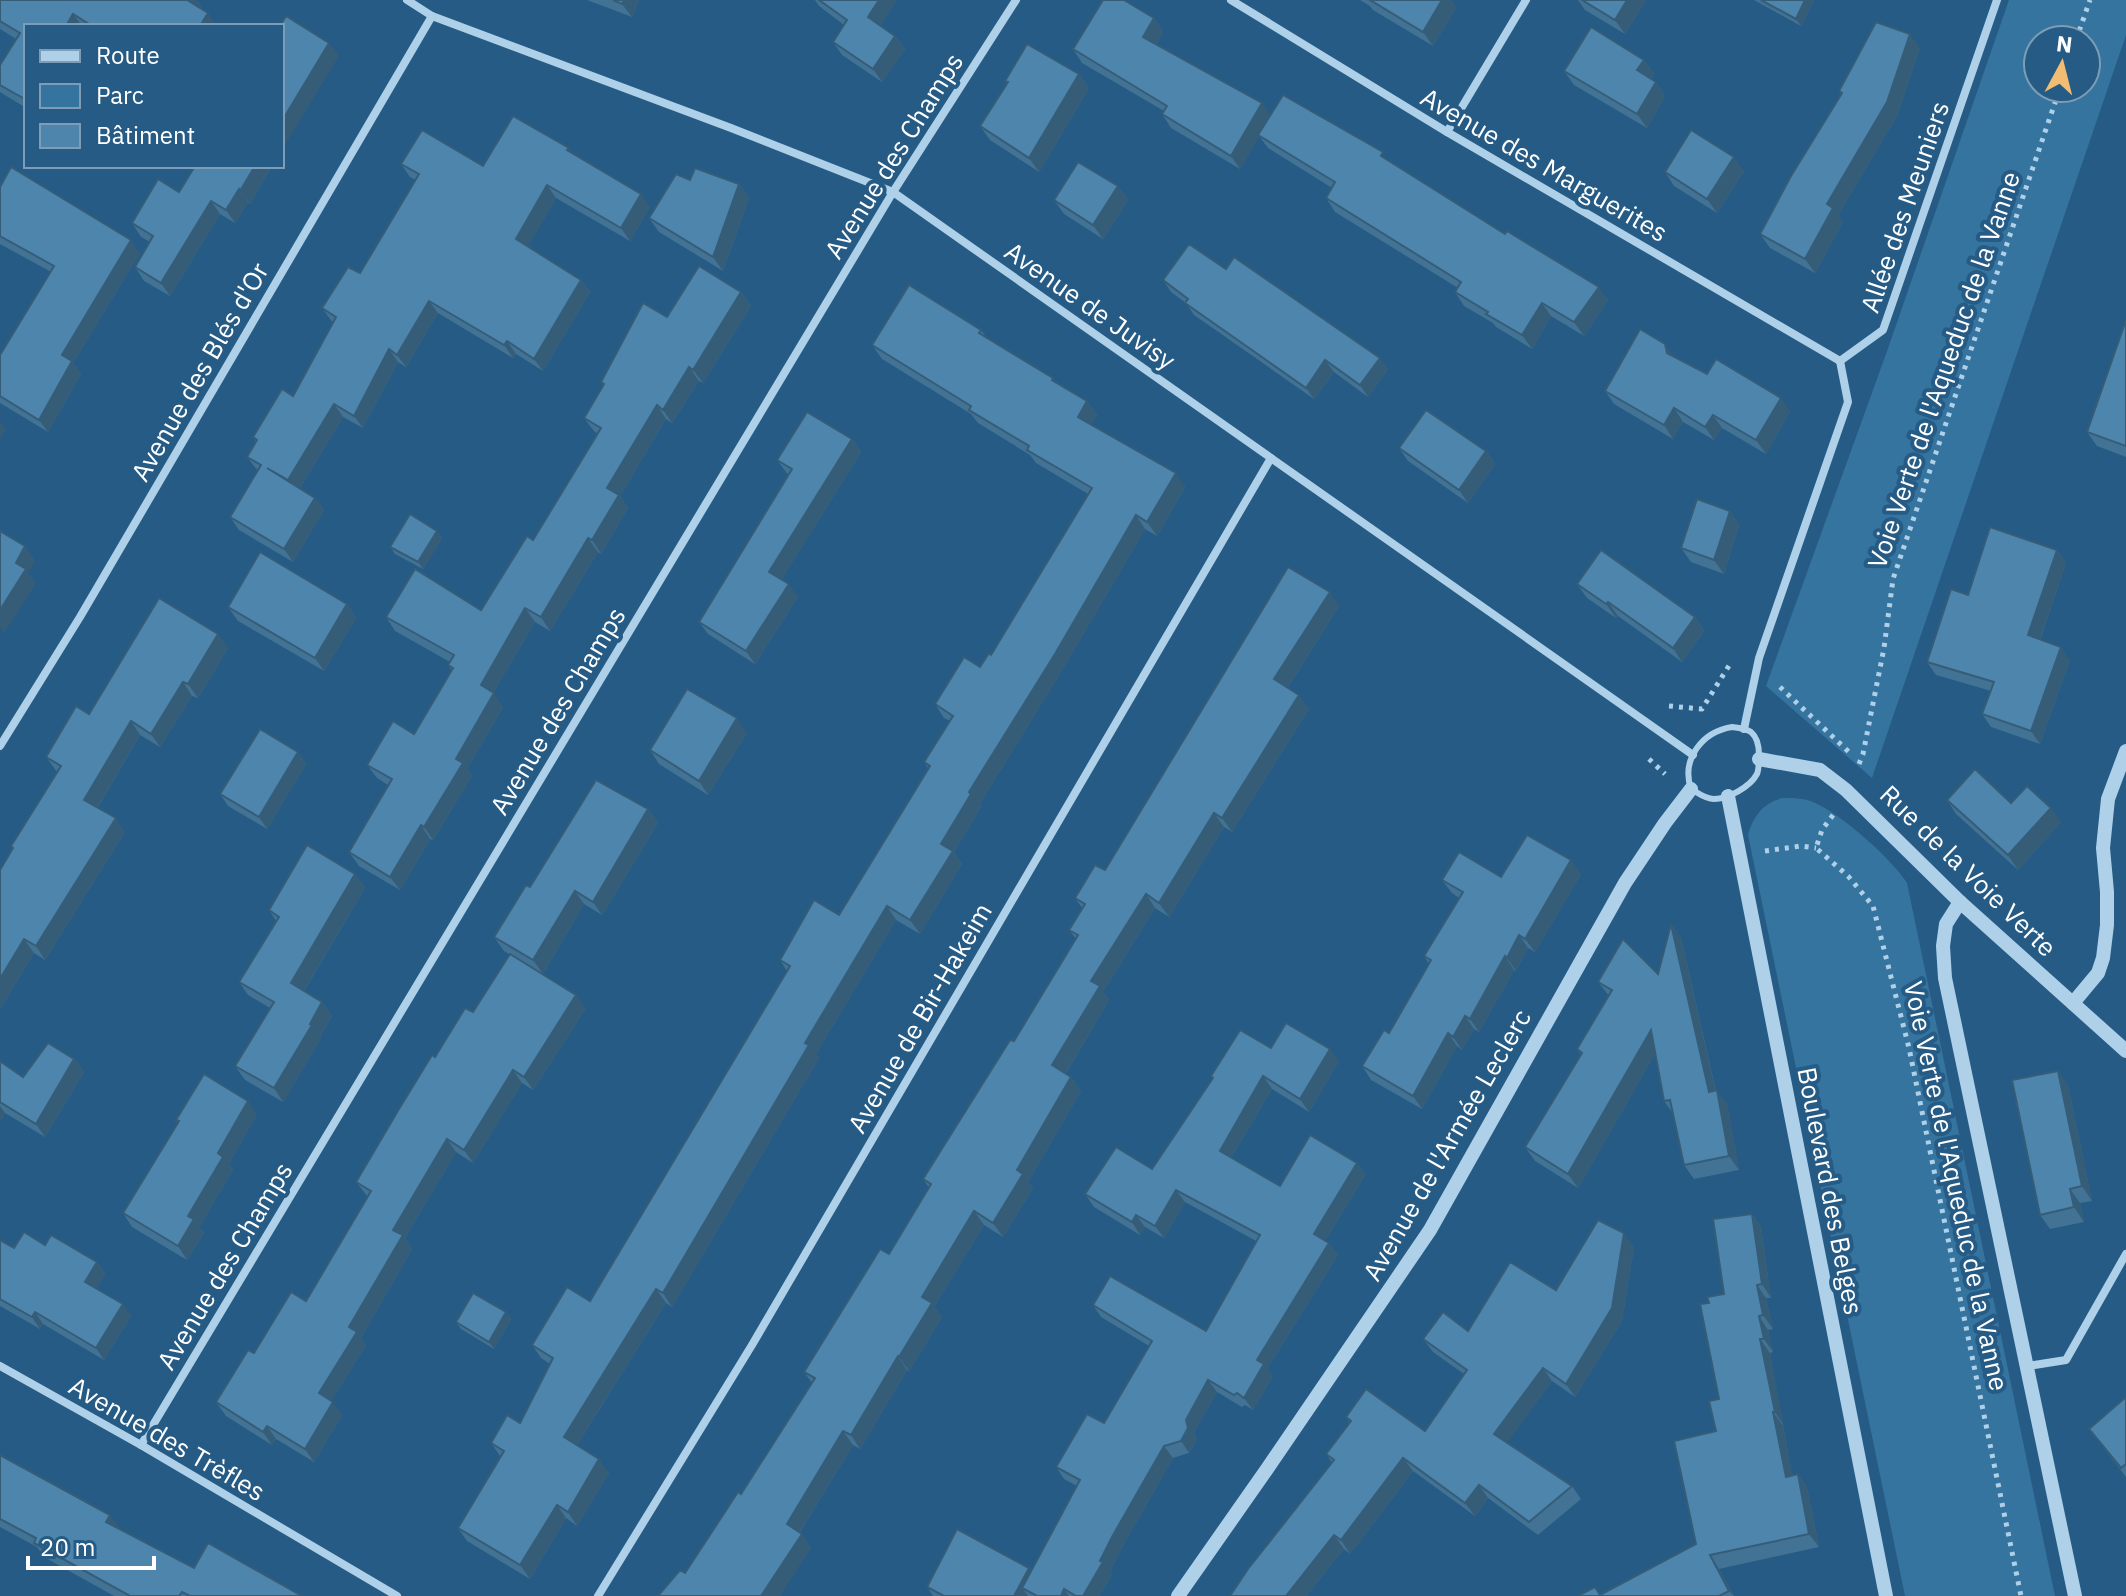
<svg xmlns="http://www.w3.org/2000/svg" width="2126" height="1596" viewBox="0 0 2126 1596" font-family="'IBM Plex Sans',sans-serif">
	<style>
		.green { fill: #3674a0; fill-rule: evenodd }
		.lines { fill: none; stroke-linecap: round; stroke-linejoin: round }
		.path { stroke: #aed0e8; stroke-width: 5; stroke-dasharray: 4 6; stroke-linecap: butt }
		.service { stroke: #aed0e8; stroke-width: 6 }
		.minor { stroke: #aed0e8; stroke-width: 8 }
		.tertiary { stroke: #aed0e8; stroke-width: 14 }
		.wall { fill: #427294 }
		.shaded-wall { fill: #365d78 }
		.building { fill: #4d85ac; stroke: #365d78; stroke-width: 2 }
		.labels { text-anchor: middle; stroke-width: 8; stroke-linejoin: round; paint-order: stroke }
		.street-label { font-size: 26px; fill: #fff; stroke: #255b84 }
	</style>
	<rect width="100%" height="100%" fill="#255b84"/>
	<g class="green">
		<path d="M2009 0H2126V35L1872 778 1766 686 1886 354ZM2038 40H2086V88H2038Z"/>
		<path d="M1783 798C1794 798 1805 798 1815 803 1841 814 1892 859 1907 883L2055 1596H1905L1748 835C1753 816 1764 802 1783 798Z"/>
	</g>
	<g class="lines">
		<g class="path">
			<polyline points="2076,40 2090,0"/>
			<polyline points="1780,687 1850,753"/>
			<polyline points="1669,706 1702,709 1730,664"/>
			<polyline points="1649,759 1665,774"/>
			<polyline points="1859,764 1863,754 1884,648 1893,579 2060,88"/>
			<polyline points="1833,815 1822,830 1816,848 1848,876 1873,906 1909,1048 2021,1596"/>
			<polyline points="1765,851 1801,846 1816,848"/>
		</g>
		<path class="service" d="M1732 727C1739 728 1745 728 1751 732 1758 738 1759 747 1759 755 1759 760 1759 769 1757 774 1750 787 1728 799 1714 799 1705 799 1698 793 1691 789 1681 759 1702 732 1732 727Z"/>
		<g class="minor">
			<polyline points="407,0 432,16 731,128 893,192 1693,755"/>
			<polyline points="1231,0 1447,132 1840,361"/>
			<polyline points="1447,132 1526,0"/>
			<polyline points="1840,361 1883,330 1997,0"/>
			<polyline points="1744,729 1759,658 1848,402 1840,361"/>
			<polyline points="0,746 80,617 432,16"/>
			<polyline points="0,1366 141,1445 397,1596"/>
			<polyline points="2028,1366 2066,1360 2126,1254"/>
			<polyline points="141,1445 893,192 1016,0"/>
			<polyline points="598,1596 752,1345 1271,458"/>
		</g>
		<g class="tertiary">
			<polyline points="1759,759 1820,770 1846,790 1960,902 2126,1051"/>
			<polyline points="1728,796 1886,1596"/>
			<polyline points="1960,902 1946,924 1943,946 1945,978 2075,1596"/>
			<polyline points="2073,1003 2098,973 2103,958 2107,925 2107,892 2103,848 2108,799 2126,751"/>
			<polyline points="1178,1596 1267,1469 1430,1230 1625,883 1665,823 1691,789"/>
		</g>
	</g>
	<g class="wall">
		<polygon points="0,0 197,0 202,8 201,9 217,26 26,26 26,108 0,92 0,65 16,39 0,29"/>
		<polygon points="587,0 639,0 632,17"/>
		<polygon points="815,0 897,0 880,25 895,36 905,49 882,82 842,55 833,42 844,25 819,6"/>
		<polygon points="1360,0 1451,0 1456,8 1433,46 1373,10 1370,6"/>
		<polygon points="1578,0 1646,0 1625,34 1585,10"/>
		<polygon points="1754,0 1814,0 1801,26"/>
		<polygon points="1154,18 1163,32 1156,44 1270,115 1389,161 1608,300 1584,336 1551,316 1532,349 1496,327 1493,323 1464,306 1455,292 1458,288 1335,212 1326,198 1332,188 1268,148 1259,136 1240,169 1171,128 1162,114 1164,111 1082,63 1073,49"/>
		<polygon points="1920,48 1897,116 1838,215 1843,222 1815,273 1770,248 1760,234 1841,95 1839,91"/>
		<polygon points="1644,60 1654,74 1651,79 1656,82 1665,96 1647,128 1574,85 1564,71"/>
		<polygon points="1079,74 1089,88 1039,172 990,140 980,126 1007,84 1005,81"/>
		<polygon points="574,154 650,207 630,241 556,198 528,246 581,280 590,292 543,371 516,354 513,358 438,313 406,367 398,362 363,428 343,417 300,488 315,498 324,510 293,562 239,530 230,517 258,471 247,457 256,442 253,437 293,396 333,323 322,308 360,273 416,180 410,177 401,164 483,166"/>
		<polygon points="272,166 250,204 248,202 235,223 220,214 170,296 144,281 135,267 150,242 141,237 132,223 179,192"/>
		<polygon points="1744,171 1717,213 1674,186 1665,172"/>
		<polygon points="690,180 739,184 749,198 723,271 659,232 649,218"/>
		<polygon points="1118,186 1128,200 1103,239 1064,214 1054,200"/>
		<polygon points="0,187 140,253 73,363 81,374 48,432 0,403 0,355 51,272 0,244"/>
		<polygon points="1226,269 1388,369 1368,397 1334,372 1314,399 1194,315 1186,303 1171,292 1163,280"/>
		<polygon points="741,292 751,306 703,383 699,381 672,423 666,419 620,496 628,508 601,554 598,552 550,631 535,622 493,693 503,707 467,769 472,776 433,840 430,839 400,890 359,866 349,852 388,785 377,778 367,765 414,734 452,671 448,665 450,662 395,631 386,617 481,610 533,540 598,434 594,431 584,418 603,385 601,382 667,317"/>
		<polygon points="2126,320 2126,457 2097,446 2087,432"/>
		<polygon points="981,330 986,337 1057,384 1087,401 1097,415 1091,424 1185,487 1157,536 1145,529 1064,667 979,805 981,807 954,852 962,864 920,934 896,920 816,1054 819,1058 672,1307 666,1303 577,1445 609,1473 577,1526 566,1518 530,1579 467,1541 458,1528 500,1456 491,1443 520,1423 550,1364 541,1358 532,1345 590,1301 787,971 780,960 839,915 928,768 924,762 950,721 944,718 935,704 980,667 991,655 1088,494 1036,463 1030,455 978,423 971,414 882,359 872,345"/>
		<polygon points="1674,357 1707,374 1790,411 1766,454 1722,428 1714,440 1683,422 1673,439 1614,404 1605,391"/>
		<polygon points="852,439 861,452 781,580 798,597 755,664 708,634 699,622 788,474 786,472 777,460"/>
		<polygon points="1399,448 1486,451 1495,464 1468,503 1408,461"/>
		<polygon points="1730,511 1739,525 1724,574 1691,562 1681,548"/>
		<polygon points="437,531 442,538 423,569 395,554 390,547"/>
		<polygon points="2057,550 2066,563 2040,640 2070,660 2040,744 1991,727 1982,714 1991,691 1936,675 1927,662 1968,595"/>
		<polygon points="1577,584 1695,617 1704,631 1682,662 1618,616 1616,618 1587,598"/>
		<polygon points="347,604 356,618 324,671 238,621 228,607"/>
		<polygon points="1339,606 1288,687 1309,709 1232,832 1224,827 1169,917 1155,908 1103,992 1109,1000 1066,1073 1071,1077 1081,1091 1028,1182 1033,1188 1003,1237 984,1225 934,1307 942,1317 909,1371 907,1370 860,1449 853,1445 800,1532 811,1548 685,1573 741,1494 812,1383 804,1372 889,1254 929,1188 923,1179 1014,1041 1076,939 1069,930 1082,908 1075,898 1105,870"/>
		<polygon points="228,648 198,698 192,696 160,747 140,735 98,807 125,832 45,960 34,953 0,1009 0,870 13,849 11,846 57,772 46,757 89,714"/>
		<polygon points="747,733 708,795 659,764 650,750"/>
		<polygon points="298,752 306,764 267,829 228,806 220,794"/>
		<polygon points="1947,800 2011,803 2061,822 2018,870 1956,814"/>
		<polygon points="648,809 658,823 602,915 584,904 543,974 504,951 494,937 530,887"/>
		<polygon points="355,874 365,888 304,991 322,1002 332,1016 320,1037 321,1038 283,1102 245,1080 235,1066 270,1008 248,995 239,982 276,921 269,910"/>
		<polygon points="1581,874 1535,952 1528,948 1516,971 1514,970 1479,1032 1474,1029 1462,1050 1457,1046 1422,1109 1371,1080 1362,1066 1389,1033 1429,964 1424,956 1459,898 1452,893 1442,880"/>
		<polygon points="1671,924 1681,938 1716,1091 1727,1104 1739,1170 1694,1179 1684,1165 1674,1115 1664,1101 1655,1054 1578,1188 1535,1161 1525,1147 1581,1055 1577,1049 1609,996 1598,982 1658,974"/>
		<polygon points="586,1008 533,1090 522,1083 473,1163 456,1152 405,1238 412,1249 361,1338 366,1345 331,1401 342,1415 314,1462 276,1439 272,1445 226,1416 216,1402 254,1353 306,1301 368,1197 356,1182 435,1057 473,1012"/>
		<polygon points="1271,1048 1339,1061 1309,1112 1272,1089 1231,1158 1280,1186 1357,1163 1365,1175 1325,1241 1329,1243 1338,1255 1267,1369 1273,1376 1253,1410 1245,1405 1242,1407 1217,1392 1194,1432 1197,1440 1189,1453 1173,1458 1121,1549 1110,1571 1112,1575 1099,1596 933,1596 927,1587 1029,1568 1031,1572 1077,1486 1064,1479 1056,1467 1104,1423 1149,1346 1101,1317 1093,1305 1206,1331 1256,1241 1185,1202 1164,1238 1145,1227 1140,1235 1094,1207 1085,1194 1152,1169 1213,1078 1211,1076"/>
		<polygon points="74,1059 84,1072 45,1137 5,1113 0,1122 0,1061 23,1077"/>
		<polygon points="2068,1085 2092,1201 2080,1203 2084,1222 2050,1229 2040,1215"/>
		<polygon points="257,1114 229,1164 233,1170 199,1227 204,1233 187,1260 132,1227 123,1213 178,1123 176,1120"/>
		<polygon points="1752,1214 1761,1227 1771,1298 1766,1298 1773,1329 1768,1330 1773,1352 1770,1353 1792,1475 1798,1474 1807,1488 1819,1547 1719,1569 1734,1596 1578,1596 1600,1594 1696,1544 1716,1431 1719,1399 1709,1303 1724,1294"/>
		<polygon points="0,1240 14,1248 45,1245 97,1262 105,1274 97,1288 131,1316 104,1360 43,1324 40,1329 0,1306"/>
		<polygon points="1634,1247 1622,1321 1575,1397 1552,1381 1506,1443 1572,1486 1581,1499 1538,1535 1488,1498 1475,1516 1413,1471 1350,1554 1344,1549 1306,1596 1230,1596 1332,1463 1326,1454 1350,1423 1346,1417 1425,1431 1464,1374 1433,1352 1423,1339 1468,1331 1556,1290"/>
		<polygon points="506,1312 511,1319 494,1349 461,1329 456,1322"/>
		<polygon points="2126,1397 2126,1477 2089,1429"/>
		<polygon points="0,1455 119,1529 194,1568 302,1596 114,1596 44,1557 37,1547 0,1527"/>
	</g>
	<g class="shaded-wall">
		<polygon points="190,0 197,0 202,8 198,15 189,1"/>
		<polygon points="624,0 639,0 632,17 622,4"/>
		<polygon points="879,0 897,0 877,30 868,17"/>
		<polygon points="1442,0 1451,0 1456,8 1433,46 1423,32"/>
		<polygon points="1627,0 1646,0 1625,34 1615,20"/>
		<polygon points="1805,0 1814,0 1801,26 1796,19"/>
		<polygon points="208,13 217,26 200,26"/>
		<polygon points="73,14 82,26 66,26"/>
		<polygon points="1154,18 1163,32 1152,50 1143,37"/>
		<polygon points="1910,34 1920,48 1897,116 1838,215 1843,222 1815,273 1805,259 1827,204"/>
		<polygon points="895,36 905,49 882,82 873,69"/>
		<polygon points="329,43 339,56 282,150 282,121"/>
		<polygon points="1644,60 1654,74 1647,84 1637,70"/>
		<polygon points="1079,74 1089,88 1039,172 1029,158"/>
		<polygon points="1656,82 1665,96 1647,128 1637,114"/>
		<polygon points="1262,103 1271,116 1240,169 1231,156"/>
		<polygon points="1734,157 1744,171 1717,213 1707,199"/>
		<polygon points="255,166 272,166 250,204 240,191"/>
		<polygon points="739,184 749,198 723,271 713,257"/>
		<polygon points="547,185 556,198 525,252 516,239"/>
		<polygon points="1118,186 1128,200 1103,239 1093,225"/>
		<polygon points="239,189 248,202 235,223 226,210"/>
		<polygon points="641,194 650,207 630,241 621,228"/>
		<polygon points="211,201 220,214 170,296 161,283"/>
		<polygon points="131,240 140,253 73,363 81,374 48,432 39,420 62,355"/>
		<polygon points="581,280 590,292 543,371 534,359"/>
		<polygon points="1599,287 1608,300 1584,336 1574,322"/>
		<polygon points="741,292 751,306 703,383 693,370"/>
		<polygon points="429,301 438,313 406,367 397,355"/>
		<polygon points="1542,303 1551,316 1532,349 1522,335"/>
		<polygon points="507,341 516,354 513,358 504,345"/>
		<polygon points="1665,344 1674,357 1667,353"/>
		<polygon points="389,349 398,362 363,428 354,416"/>
		<polygon points="1380,358 1388,369 1368,397 1360,385"/>
		<polygon points="1325,360 1334,372 1314,399 1306,388"/>
		<polygon points="689,367 699,381 672,423 663,410"/>
		<polygon points="1781,398 1790,411 1766,454 1756,440"/>
		<polygon points="1087,401 1097,415 1087,430 1078,417"/>
		<polygon points="334,404 343,417 297,493 288,480"/>
		<polygon points="657,405 666,419 620,496 628,508 601,554 592,540 607,488"/>
		<polygon points="1674,408 1683,422 1673,439 1664,425"/>
		<polygon points="1713,415 1722,428 1714,440 1705,427"/>
		<polygon points="0,421 6,430 0,440"/>
		<polygon points="852,439 861,452 778,585 769,572"/>
		<polygon points="1486,451 1495,464 1468,503 1459,490"/>
		<polygon points="1176,473 1185,487 1157,536 1147,522"/>
		<polygon points="315,498 324,510 293,562 284,549"/>
		<polygon points="1730,511 1739,525 1724,574 1714,560"/>
		<polygon points="1136,515 1145,529 1064,667 979,805 981,807 954,852 962,864 920,934 910,920 941,844 969,792"/>
		<polygon points="437,531 442,538 423,569 418,562"/>
		<polygon points="588,538 598,552 550,631 541,617"/>
		<polygon points="25,546 35,560 28,573 36,583 4,633 0,627 0,610 16,563"/>
		<polygon points="2057,550 2066,563 2037,648 2028,635"/>
		<polygon points="789,584 798,597 755,664 746,651"/>
		<polygon points="1330,592 1339,606 1284,693 1274,679"/>
		<polygon points="1608,602 1618,616 1616,618 1606,604"/>
		<polygon points="347,604 356,618 324,671 315,658"/>
		<polygon points="525,608 535,622 490,698 481,685"/>
		<polygon points="1695,617 1704,631 1682,662 1673,648"/>
		<polygon points="218,634 228,648 198,698 188,684"/>
		<polygon points="2061,647 2070,660 2040,744 2031,731"/>
		<polygon points="183,682 192,696 160,747 151,734"/>
		<polygon points="494,693 503,707 467,769 472,776 433,840 424,827 456,759"/>
		<polygon points="1299,695 1309,709 1232,832 1222,818"/>
		<polygon points="737,718 747,733 708,795 699,781"/>
		<polygon points="131,721 140,735 94,813 84,800"/>
		<polygon points="298,752 306,764 267,829 259,817"/>
		<polygon points="2051,808 2061,822 2018,870 2008,855"/>
		<polygon points="648,809 658,823 602,915 593,902"/>
		<polygon points="1214,813 1224,827 1169,917 1159,903"/>
		<polygon points="116,818 125,832 45,960 36,946"/>
		<polygon points="421,825 430,839 400,890 390,877"/>
		<polygon points="1571,860 1581,874 1535,952 1525,939"/>
		<polygon points="355,874 365,888 300,997 291,983"/>
		<polygon points="575,891 584,904 543,974 533,960"/>
		<polygon points="1146,894 1155,908 1103,992 1109,1000 1062,1079 1052,1065 1091,981"/>
		<polygon points="887,906 896,920 816,1054 819,1058 672,1307 663,1293 805,1043"/>
		<polygon points="1671,924 1681,938 1719,1106 1709,1092"/>
		<polygon points="1519,935 1528,948 1516,971 1507,958"/>
		<polygon points="24,939 34,953 0,1009 0,979"/>
		<polygon points="1505,956 1514,970 1479,1032 1470,1019"/>
		<polygon points="576,995 586,1008 533,1090 524,1077"/>
		<polygon points="322,1002 332,1016 320,1037 321,1038 283,1102 274,1088"/>
		<polygon points="1465,1016 1474,1029 1462,1050 1453,1037"/>
		<polygon points="1651,1030 1661,1044 1578,1188 1568,1174"/>
		<polygon points="1448,1033 1457,1046 1422,1109 1413,1096"/>
		<polygon points="1330,1049 1339,1061 1309,1112 1300,1099"/>
		<polygon points="74,1059 84,1072 45,1137 36,1124"/>
		<polygon points="513,1070 522,1083 473,1163 464,1150"/>
		<polygon points="2058,1071 2068,1085 2092,1201 2082,1186"/>
		<polygon points="1263,1076 1272,1089 1228,1163 1220,1151"/>
		<polygon points="1071,1077 1081,1091 1028,1182 1033,1188 1003,1237 993,1223 1017,1170"/>
		<polygon points="1717,1090 1727,1104 1739,1170 1729,1156"/>
		<polygon points="248,1101 257,1114 229,1164 233,1170 199,1227 204,1233 187,1260 178,1246 188,1216 218,1153"/>
		<polygon points="0,1106 5,1113 0,1122"/>
		<polygon points="447,1139 456,1152 405,1238 412,1249 361,1338 366,1345 328,1406 319,1393 393,1230"/>
		<polygon points="1357,1163 1365,1175 1322,1246 1314,1234"/>
		<polygon points="2070,1189 2080,1203 2084,1222 2074,1207"/>
		<polygon points="1176,1190 1185,1202 1164,1238 1155,1226"/>
		<polygon points="974,1211 984,1225 934,1307 942,1317 909,1371 899,1357 922,1297"/>
		<polygon points="1752,1214 1761,1227 1771,1298 1762,1284"/>
		<polygon points="1136,1215 1145,1227 1140,1235 1132,1222"/>
		<polygon points="1624,1233 1634,1247 1622,1321 1575,1397 1566,1384"/>
		<polygon points="1329,1243 1338,1255 1267,1369 1273,1376 1253,1410 1244,1398 1257,1360"/>
		<polygon points="97,1262 105,1274 94,1294 85,1282"/>
		<polygon points="1757,1285 1766,1298 1773,1329 1763,1315"/>
		<polygon points="656,1289 666,1303 573,1451 564,1437"/>
		<polygon points="123,1304 131,1316 104,1360 96,1348"/>
		<polygon points="35,1312 43,1324 40,1329 32,1317"/>
		<polygon points="506,1312 511,1319 494,1349 489,1342"/>
		<polygon points="1759,1316 1768,1330 1773,1352 1764,1339"/>
		<polygon points="1760,1339 1770,1353 1784,1426 1775,1412"/>
		<polygon points="898,1356 907,1370 860,1449 851,1435"/>
		<polygon points="1543,1368 1552,1381 1503,1448 1494,1434"/>
		<polygon points="1208,1380 1217,1392 1194,1432 1197,1440 1189,1453 1181,1441 1186,1420"/>
		<polygon points="333,1402 342,1415 314,1462 305,1449"/>
		<polygon points="1773,1412 1783,1426 1795,1490 1786,1477"/>
		<polygon points="267,1426 276,1439 272,1445 263,1432"/>
		<polygon points="843,1431 853,1445 796,1538 787,1524"/>
		<polygon points="1164,1446 1173,1458 1121,1549 1110,1571 1112,1575 1099,1596 1083,1596 1112,1537"/>
		<polygon points="1403,1458 1413,1471 1350,1554 1341,1540"/>
		<polygon points="599,1459 609,1473 577,1526 568,1512"/>
		<polygon points="1798,1474 1807,1488 1819,1547 1809,1534"/>
		<polygon points="1479,1485 1488,1498 1475,1516 1465,1503"/>
		<polygon points="557,1505 566,1518 530,1579 520,1565"/>
		<polygon points="110,1515 120,1529 106,1522"/>
		<polygon points="802,1534 811,1548 780,1596 761,1596"/>
		<polygon points="1334,1535 1344,1549 1306,1596 1286,1596"/>
		<polygon points="1710,1555 1719,1569 1734,1596 1729,1591"/>
		<polygon points="1029,1568 1038,1581 1022,1588 1028,1596 1014,1596"/>
		<polygon points="1064,1589 1069,1596 1061,1596"/>
	</g>
	<g class="building">
		<polygon points="0,0 190,0 189,1 208,13 200,26 92,26 73,14 66,26 26,26 26,93 23,98 0,85 0,65 20,33 0,21"/>
		<polygon points="613,0 624,0 622,4"/>
		<polygon points="819,0 879,0 868,17 895,36 873,69 833,42 847,20"/>
		<polygon points="1103,0 1124,0 1154,18 1143,37 1262,103 1231,156 1162,114 1167,106 1073,49"/>
		<polygon points="1370,0 1442,0 1423,32"/>
		<polygon points="1582,0 1627,0 1615,20"/>
		<polygon points="1761,0 1805,0 1796,19"/>
		<polygon points="286,16 329,43 282,121 282,26 280,26"/>
		<polygon points="1876,22 1910,34 1887,102 1827,204 1833,208 1805,259 1760,234 1791,176 1842,93 1839,91"/>
		<polygon points="1591,27 1644,60 1637,70 1656,82 1637,114 1564,71"/>
		<polygon points="1027,44 1079,74 1029,158 980,126 1008,82 1005,81"/>
		<polygon points="1283,95 1383,152 1381,156 1505,234 1507,231 1599,287 1574,322 1542,303 1522,335 1486,314 1488,312 1455,292 1461,282 1326,198 1335,182 1258,135"/>
		<polygon points="513,116 569,148 567,150 641,194 621,228 547,185 516,239 581,280 534,359 507,341 504,345 429,301 397,355 389,349 354,416 334,404 288,480 267,468 315,498 284,549 230,517 261,465 247,457 257,440 253,437 282,389 293,396 336,317 322,308 348,267 360,273 419,174 401,164 422,130 483,166"/>
		<polygon points="1691,130 1734,157 1707,199 1665,172"/>
		<polygon points="1078,162 1118,186 1093,225 1054,200"/>
		<polygon points="195,166 255,166 240,191 239,189 226,210 211,201 161,283 135,267 153,236 132,223 158,179 179,192"/>
		<polygon points="11,167 131,240 62,355 72,361 39,420 0,396 0,355 54,266 0,236 0,187"/>
		<polygon points="695,168 739,184 713,257 649,218 676,174 690,180"/>
		<polygon points="1189,244 1226,269 1234,257 1380,358 1360,385 1325,360 1306,388 1185,303 1188,299 1163,280"/>
		<polygon points="699,266 741,292 693,370 689,367 663,410 657,405 607,488 619,495 592,540 588,538 541,617 525,608 481,685 494,693 456,759 463,763 424,827 421,825 390,877 349,852 392,779 367,765 393,721 414,734 453,668 448,665 454,655 386,617 415,569 481,610 527,536 533,540 601,428 584,418 604,384 601,382 643,303 667,317"/>
		<polygon points="909,285 981,330 979,333 1053,378 1052,380 1087,401 1078,417 1176,473 1147,522 1136,515 1055,654 969,792 971,794 941,844 953,851 910,920 887,906 805,1043 809,1045 663,1293 656,1289 564,1437 599,1459 568,1512 557,1505 520,1565 458,1528 504,1451 491,1443 507,1415 520,1423 553,1358 532,1345 567,1287 590,1301 790,966 780,960 814,900 839,915 930,766 924,762 953,716 935,704 964,657 980,667 989,653 991,655 1092,488 1027,450 1029,446 969,410 971,406 872,345"/>
		<polygon points="2126,320 2126,446 2087,432"/>
		<polygon points="1640,329 1665,344 1667,353 1707,374 1716,359 1781,398 1756,440 1713,415 1705,427 1674,408 1664,425 1605,391"/>
		<polygon points="1426,410 1486,451 1459,490 1399,448"/>
		<polygon points="807,412 852,439 769,572 789,584 746,651 699,622 792,469 777,460"/>
		<polygon points="1697,499 1730,511 1714,560 1681,548"/>
		<polygon points="410,514 437,531 418,562 390,547"/>
		<polygon points="1990,527 2057,550 2028,635 2061,647 2031,731 1982,714 1994,682 1927,662 1951,589 1968,595"/>
		<polygon points="0,531 25,546 16,563 26,569 0,610"/>
		<polygon points="1601,550 1695,617 1673,648 1608,602 1606,604 1577,584"/>
		<polygon points="260,552 347,604 315,658 228,607"/>
		<polygon points="1288,567 1330,592 1274,679 1299,695 1222,818 1214,813 1159,903 1146,894 1091,981 1100,986 1052,1065 1071,1077 1017,1170 1023,1174 993,1223 974,1211 922,1297 932,1303 899,1357 898,1356 851,1435 843,1431 787,1524 802,1534 761,1596 658,1596 680,1570 685,1573 738,1492 741,1494 815,1378 804,1372 880,1249 889,1254 931,1184 923,1179 1010,1040 1014,1041 1078,935 1069,930 1085,904 1075,898 1095,865 1105,870"/>
		<polygon points="159,598 218,634 188,684 183,682 151,734 131,721 84,800 116,818 36,946 24,939 0,979 0,870 13,848 11,846 61,766 46,757 76,706 89,714"/>
		<polygon points="687,689 737,718 699,781 650,750"/>
		<polygon points="260,729 298,752 259,817 220,794"/>
		<polygon points="1975,769 2011,803 2027,786 2051,808 2008,855 1947,800"/>
		<polygon points="596,780 648,809 593,902 575,891 533,960 494,937 526,885 530,887"/>
		<polygon points="1527,835 1571,860 1525,939 1519,935 1507,958 1505,956 1470,1019 1465,1016 1453,1037 1448,1033 1413,1096 1362,1066 1384,1030 1389,1033 1431,960 1424,956 1463,892 1442,880 1459,852 1501,877"/>
		<polygon points="307,845 355,874 291,983 322,1002 310,1024 312,1025 274,1088 235,1066 274,1002 239,982 279,917 269,910"/>
		<polygon points="1671,924 1709,1092 1717,1090 1729,1156 1684,1165 1670,1100 1664,1101 1651,1030 1568,1174 1525,1147 1582,1053 1577,1049 1612,990 1598,982 1623,939 1658,974"/>
		<polygon points="510,954 576,995 524,1077 513,1070 464,1150 447,1139 393,1230 403,1235 349,1327 357,1332 319,1393 333,1402 305,1449 267,1426 263,1432 216,1402 248,1350 254,1353 291,1292 306,1301 371,1191 356,1182 399,1109 432,1055 435,1057 465,1008 473,1012"/>
		<polygon points="1286,1023 1330,1049 1300,1099 1263,1076 1220,1151 1280,1186 1310,1135 1357,1163 1314,1234 1329,1243 1257,1360 1264,1364 1244,1398 1237,1393 1234,1395 1208,1380 1186,1420 1188,1428 1181,1441 1164,1446 1112,1537 1100,1561 1103,1562 1083,1596 1076,1596 1064,1589 1061,1596 1037,1596 1022,1588 1080,1480 1056,1467 1087,1414 1104,1423 1152,1341 1093,1305 1110,1276 1206,1331 1260,1235 1176,1190 1155,1226 1136,1215 1132,1222 1085,1194 1116,1147 1152,1169 1213,1078 1211,1076 1240,1030 1271,1048"/>
		<polygon points="48,1043 74,1059 36,1124 0,1102 0,1061 23,1077"/>
		<polygon points="2058,1071 2082,1186 2070,1189 2074,1207 2040,1215 2012,1080"/>
		<polygon points="204,1074 248,1101 218,1153 223,1157 188,1216 194,1219 178,1246 123,1213 179,1121 176,1120"/>
		<polygon points="1752,1214 1762,1284 1757,1285 1763,1315 1759,1316 1764,1339 1760,1339 1775,1412 1773,1412 1786,1477 1798,1474 1809,1534 1710,1555 1729,1591 1719,1596 1578,1596 1595,1587 1600,1595 1696,1544 1674,1441 1716,1431 1709,1401 1719,1399 1700,1304 1709,1303 1707,1297 1724,1294 1713,1219"/>
		<polygon points="1598,1220 1624,1233 1612,1308 1566,1384 1543,1368 1494,1434 1572,1486 1529,1522 1479,1485 1465,1503 1403,1458 1341,1540 1334,1535 1286,1596 1230,1596 1248,1569 1334,1460 1326,1454 1351,1421 1346,1417 1366,1389 1425,1431 1467,1370 1423,1339 1443,1312 1468,1331 1510,1262 1556,1290"/>
		<polygon points="24,1232 45,1245 51,1235 97,1262 85,1282 123,1304 96,1348 35,1312 32,1317 0,1299 0,1240 14,1248"/>
		<polygon points="473,1293 506,1312 489,1342 456,1322"/>
		<polygon points="2126,1397 2126,1464 2121,1468 2089,1429"/>
		<polygon points="0,1455 110,1515 106,1522 194,1568 208,1543 302,1596 190,1596 182,1592 179,1596 130,1596 34,1543 36,1538 0,1519"/>
		<polygon points="957,1529 1029,1568 1014,1596 944,1596 927,1587"/>
	</g>
	<g class="labels">
		<g class="street-label">
			<text transform="translate(894 156) rotate(-58)" y="9">Avenue des Champs</text>
			<text transform="translate(1544 165) rotate(30)" y="9">Avenue des Marguerites</text>
			<text transform="translate(1905 207) rotate(-71)" y="9">Allée des Meuniers</text>
			<text transform="translate(1090 306) rotate(35)" y="9">Avenue de Juvisy</text>
			<text transform="translate(1944 370) rotate(-71)" y="9">Voie Verte de l'Aqueduc de la Vanne</text>
			<text transform="translate(200 372) rotate(-60)" y="9">Avenue des Blés d'Or</text>
			<text transform="translate(558 711) rotate(-59)" y="9">Avenue des Champs</text>
			<text transform="translate(1968 871) rotate(44)" y="9">Rue de la Voie Verte</text>
			<text transform="translate(920 1018) rotate(-60)" y="9">Avenue de Bir-Hakeim</text>
			<text transform="translate(1447 1145) rotate(-60)" y="9">Avenue de l'Armée Leclerc</text>
			<text transform="translate(1956 1186) rotate(78)" y="9">Voie Verte de l'Aqueduc de la Vanne</text>
			<text transform="translate(1830 1191) rotate(79)" y="9">Boulevard des Belges</text>
			<text transform="translate(225 1266) rotate(-59)" y="9">Avenue des Champs</text>
			<text transform="translate(167 1439) rotate(30)" y="9">Avenue des Trèfles</text>
		</g>
	</g>
	<rect x="24" y="24" width="260" height="144" fill="#255b84" stroke="#7c9db5" stroke-width="2"/>
	<rect x="40" y="50" width="40" height="12" fill="#aed0e8" stroke="#7c9db5" stroke-width="2"/>
	<text x="96" y="64" font-size="24" fill="#ffffff">Route</text>
	<rect x="40" y="84" width="40" height="24" fill="#3674a0" stroke="#7c9db5" stroke-width="2"/>
	<text x="96" y="104" font-size="24" fill="#ffffff">Parc</text>
	<rect x="40" y="124" width="40" height="24" fill="#4d85ac" stroke="#7c9db5" stroke-width="2"/>
	<text x="96" y="144" font-size="24" fill="#ffffff">Bâtiment</text>
	<g transform="translate(2062 64) rotate(7)"><circle r="38" fill="#255b84" stroke="#7c9db5" stroke-width="2"/>
	<path d="M0-6L14 30L0 20L-14 30Z" fill="#f2bc72"/>
	<text y="-12" font-size="22" font-weight="bold" text-anchor="middle" fill="#ffffff">N</text>
	</g>
	<path d="M28 1556v12h126v-12" fill="none" stroke="#ffffff" stroke-width="4"/>
	<text x="40" y="1556" font-size="24" fill="#ffffff" stroke="#255b84" stroke-width="6" paint-order="stroke">20 m</text>
</svg>
